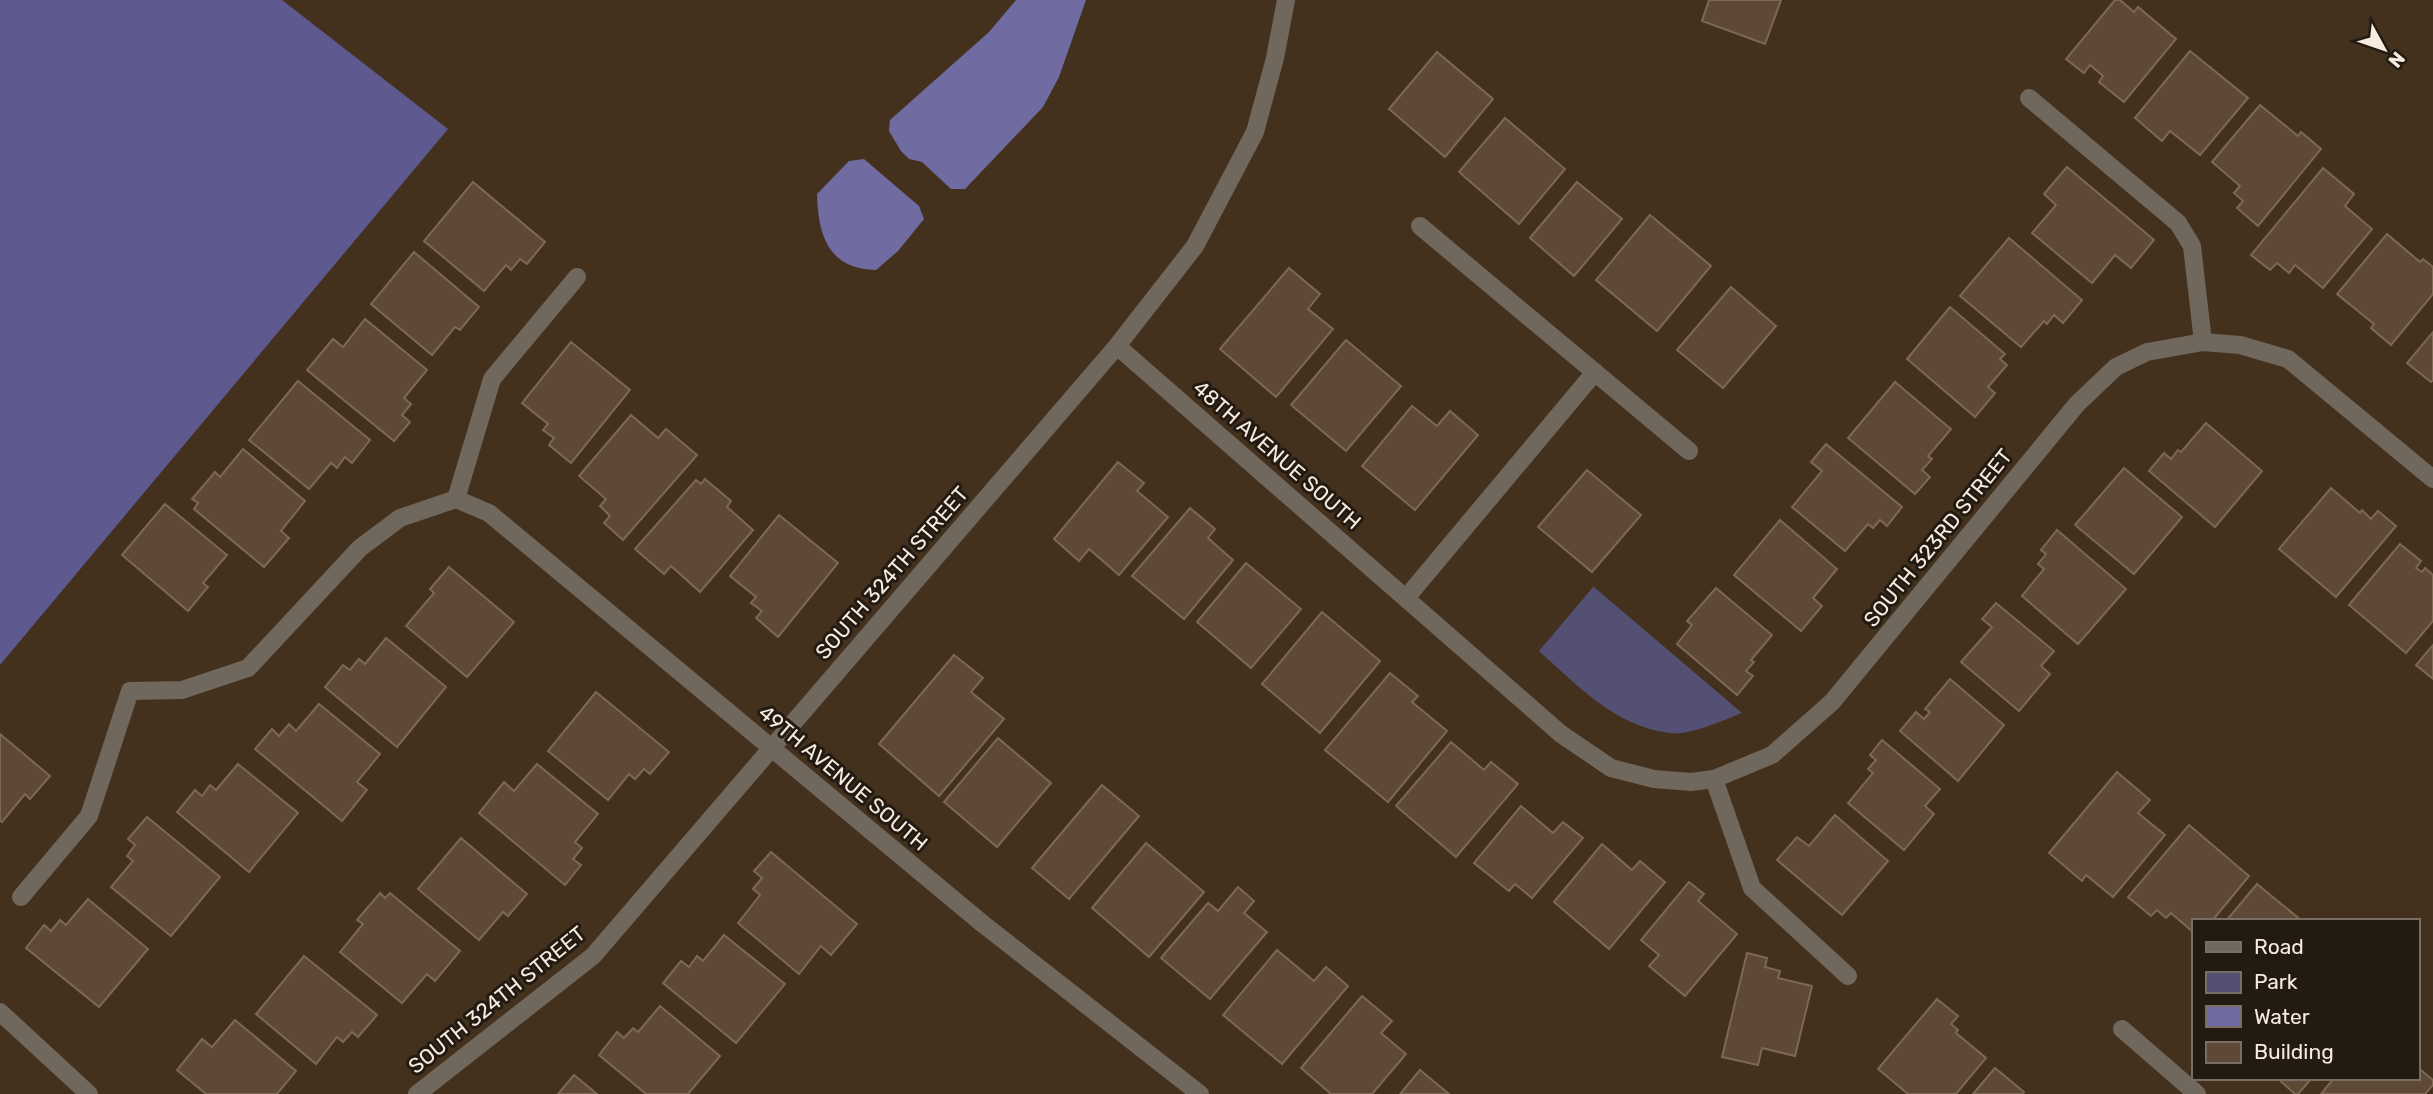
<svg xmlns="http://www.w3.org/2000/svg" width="2433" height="1094" viewBox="0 0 2433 1094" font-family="Rubik,sans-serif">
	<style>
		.green { fill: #535073 }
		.forest { fill: #5e598e }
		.water { fill: #706ba1 }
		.building { fill: #5d4935; stroke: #7d6853; stroke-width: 2 }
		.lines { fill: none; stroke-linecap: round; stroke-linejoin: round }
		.minor { stroke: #70675d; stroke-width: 18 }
		.labels { text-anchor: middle; stroke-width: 6; stroke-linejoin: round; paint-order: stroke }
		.street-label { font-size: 21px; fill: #f8ebe0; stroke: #231b12 }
	</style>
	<rect width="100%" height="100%" fill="#43311d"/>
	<path class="green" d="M1594 586V587L1742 713C1724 720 1689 736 1670 733 1616 727 1577 685 1539 651Z"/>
	<polygon class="forest" points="0,0 282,0 448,129 0,665"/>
	<g class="water">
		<polygon points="1016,0 1086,0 1059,77 1043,107 965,189 951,189 922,162 909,159 901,151 889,131 890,120 989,32"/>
		<path d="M864 159 919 206 924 219 898 251 876 270C828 269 818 235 817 194L849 161Z"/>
	</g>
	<g class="building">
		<polygon points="1709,0 1781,0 1765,44 1702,21"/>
		<polygon points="2115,0 2120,0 2134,12 2138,7 2176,39 2124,102 2099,82 2103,76 2090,65 2084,73 2066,59"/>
		<polygon points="2190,51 2248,98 2200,155 2170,131 2162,141 2135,118"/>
		<polygon points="1437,52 1493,99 1445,157 1389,109"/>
		<polygon points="2260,105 2298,136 2301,132 2321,149 2258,226 2237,208 2243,201 2234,193 2240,186 2212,162"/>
		<polygon points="1505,118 1565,169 1519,224 1459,172"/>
		<polygon points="2067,167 2154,240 2131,268 2115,255 2092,283 2032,233 2056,205 2044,194"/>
		<polygon points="2323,168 2354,194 2345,206 2372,229 2323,288 2295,265 2289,273 2277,263 2270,270 2251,255"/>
		<polygon points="473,182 545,242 527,264 520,259 511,270 506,265 484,291 424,241"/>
		<polygon points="1577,182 1622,219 1574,276 1530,238"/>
		<polygon points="1650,215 1711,266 1657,331 1596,280"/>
		<polygon points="2387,234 2420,262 2423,259 2433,267 2433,294 2391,345 2371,328 2374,324 2337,294"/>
		<polygon points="2009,238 2082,300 2063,323 2054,315 2047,324 2044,321 2021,347 1960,296"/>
		<polygon points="414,252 479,307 460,330 455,327 432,355 371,304"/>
		<polygon points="1289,268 1320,294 1308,309 1333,329 1276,397 1220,349"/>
		<polygon points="1731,287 1776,326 1723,388 1677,350"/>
		<polygon points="1950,307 2005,354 2000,359 2007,365 1988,387 1995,393 1975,417 1907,359"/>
		<polygon points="365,319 427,370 404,398 411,404 402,415 410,422 394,441 307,370 333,339 343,347"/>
		<polygon points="2433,332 2433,380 2431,382 2407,363"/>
		<polygon points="1346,340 1401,386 1346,451 1291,405"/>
		<polygon points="571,342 630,390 571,463 549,445 554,438 543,430 548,424 522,403"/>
		<polygon points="298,381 370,440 352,463 345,457 337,468 331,463 309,489 249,440"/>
		<polygon points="1895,382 1951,429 1928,456 1932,459 1922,470 1930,477 1915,494 1848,438"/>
		<polygon points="1412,406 1437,426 1450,411 1478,435 1415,510 1362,466"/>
		<polygon points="631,415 658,438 666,429 697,455 623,540 604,523 610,516 600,506 606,499 579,476"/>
		<polygon points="2206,423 2262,471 2215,527 2149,471 2164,453 2171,459 2178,450 2181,452"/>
		<polygon points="1826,444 1902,507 1887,526 1880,520 1873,528 1868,524 1845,551 1792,507 1822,471 1811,462"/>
		<polygon points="243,449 305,501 281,531 289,538 264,567 194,509 198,503 192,499 215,472 220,477"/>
		<polygon points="1118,462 1144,483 1137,491 1168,517 1119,575 1089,549 1079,561 1054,539"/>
		<polygon points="2124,468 2182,517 2134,574 2075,525"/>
		<polygon points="1587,470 1641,515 1592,572 1538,527"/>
		<polygon points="705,479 731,501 727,507 753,530 700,592 671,566 664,574 635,549 696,480 701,484"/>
		<polygon points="2331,488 2360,513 2362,510 2371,519 2378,511 2396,526 2336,597 2279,549"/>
		<polygon points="165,504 227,555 203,583 208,587 188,611 122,555"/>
		<polygon points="1190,508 1215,529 1208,538 1233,560 1184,619 1132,576"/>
		<polygon points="779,515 838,563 778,637 756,618 762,611 751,603 756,597 730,576"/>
		<polygon points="1780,520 1837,569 1813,598 1822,606 1801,631 1734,575"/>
		<polygon points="2057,530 2126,589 2078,644 2022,596 2044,569 2038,564 2046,554 2041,550"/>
		<polygon points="2400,544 2421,561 2416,568 2422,572 2425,568 2433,575 2433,621 2406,653 2349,605"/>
		<polygon points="1246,563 1301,609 1251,668 1197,622"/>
		<polygon points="449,567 514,622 467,677 406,626 434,593 430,589"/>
		<polygon points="1716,588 1772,635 1751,660 1754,662 1746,671 1753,676 1737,695 1677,644 1692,625 1687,621"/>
		<polygon points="1996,603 2054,651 2041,666 2050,674 2019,711 1961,662 1992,627 1982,619"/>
		<polygon points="1322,612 1380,661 1320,733 1262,684"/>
		<polygon points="386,638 446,687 397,747 325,687 343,665 350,670 359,659 365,664"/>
		<polygon points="2433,645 2433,679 2416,665"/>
		<polygon points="954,655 983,678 971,692 1004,719 939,796 879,744"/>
		<polygon points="1390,673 1418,696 1412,702 1447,731 1388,802 1325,750"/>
		<polygon points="1950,679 2004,725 1958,781 1900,731 1916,712 1924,719 1930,712 1925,709"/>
		<polygon points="596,692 669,752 650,774 644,769 635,779 629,774 608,800 548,751"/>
		<polygon points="319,704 380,754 357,782 367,790 342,821 255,749 272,729 279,736 289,724 296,731"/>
		<polygon points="0,734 50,776 30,799 25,794 2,822 0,821"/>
		<polygon points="998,738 1051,783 997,847 944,802"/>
		<polygon points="1882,740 1940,789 1925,806 1934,814 1904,850 1848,803 1873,773 1868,769 1876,760 1870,755"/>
		<polygon points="1451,742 1484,770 1491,762 1518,784 1456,857 1396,806"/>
		<polygon points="238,764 298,813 249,872 177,812 195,790 202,796 210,785 216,790"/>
		<polygon points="537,764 598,814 575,842 582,848 573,859 581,865 565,885 479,813 504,782 514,791"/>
		<polygon points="2117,772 2150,800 2138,813 2165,835 2113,897 2086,875 2082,881 2049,853"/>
		<polygon points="1102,785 1139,816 1069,899 1032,868"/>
		<polygon points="1521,806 1553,833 1563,822 1583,838 1532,898 1515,884 1509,891 1474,863"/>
		<polygon points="1835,815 1888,861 1842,915 1777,860 1797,837 1809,846"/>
		<polygon points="147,817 220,877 171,936 111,887 133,861 127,856 135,845 128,839"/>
		<polygon points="2189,825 2249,876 2212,921 2193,921 2193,932 2171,913 2166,918 2157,910 2151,916 2128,897"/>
		<polygon points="461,838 527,894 508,916 503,912 479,940 418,889"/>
		<polygon points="1146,843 1204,892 1149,957 1092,908"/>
		<polygon points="1602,844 1632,870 1640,861 1665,882 1609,949 1554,902"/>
		<polygon points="771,852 857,924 831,955 821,946 799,974 738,923 760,895 753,889 762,878 754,871"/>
		<polygon points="1689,882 1704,894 1698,901 1737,934 1685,996 1649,966 1659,955 1641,940"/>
		<polygon points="2257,884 2302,921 2226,921"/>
		<polygon points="1238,887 1254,901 1244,913 1267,932 1210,999 1161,958 1208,903 1218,911"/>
		<polygon points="380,893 385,898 390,893 460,951 435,981 427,974 402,1003 340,952 363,924 357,920"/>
		<polygon points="88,899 148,949 99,1007 26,948 44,925 51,931 60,920 66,925"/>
		<polygon points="724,935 785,984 736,1043 663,983 681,961 689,967 697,956 703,961"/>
		<polygon points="1277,950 1314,981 1326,967 1348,986 1282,1064 1223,1015"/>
		<polygon points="1747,953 1767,958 1765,967 1780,971 1778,978 1812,986 1795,1056 1762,1048 1758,1065 1722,1057"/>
		<polygon points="304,956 377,1015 358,1037 352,1032 343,1042 337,1037 316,1064 256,1014"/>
		<polygon points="1362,996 1392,1021 1381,1033 1406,1054 1372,1094 1331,1094 1301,1068"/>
		<polygon points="1937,999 1958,1016 1951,1024 1958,1030 1956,1033 1986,1058 1956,1094 1908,1094 1878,1069"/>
		<polygon points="660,1006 720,1056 688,1094 646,1094 599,1055 617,1032 624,1038 633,1028 638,1032"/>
		<polygon points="235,1020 296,1071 277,1094 206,1094 177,1070 202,1039 212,1047"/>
		<polygon points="2417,1067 2433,1080 2433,1085 2425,1094 2321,1094 2334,1078 2417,1078"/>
		<polygon points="1995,1068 2024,1092 2023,1094 1973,1094"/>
		<polygon points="1420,1070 1449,1094 1400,1094"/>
		<polygon points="574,1075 597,1094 558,1094"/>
		<polygon points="2277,1078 2312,1078 2298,1094 2295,1094"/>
	</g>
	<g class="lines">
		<g class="minor">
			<polyline points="2029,98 2178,223 2192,246 2203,342"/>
			<polyline points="1420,226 1689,451"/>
			<polyline points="1117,346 1561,734 1611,768 1654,779 1691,782 1714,779 1772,755 1832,702 2077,404 2116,367 2147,352 2203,342 2240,345 2288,359 2433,479"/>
			<polyline points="456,499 489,513 983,924 1200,1094"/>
			<polyline points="456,499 492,379 577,277"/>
			<polyline points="1406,598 1595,372"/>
			<polyline points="1714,779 1752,888 1848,976"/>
			<polyline points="21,897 89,816 130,691 182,690 248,668 360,548 400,518 456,499"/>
			<polyline points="0,1012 89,1094"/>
			<polyline points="2122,1029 2197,1094"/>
			<polyline points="417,1094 593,956 1117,346 1195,246 1255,132 1275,58 1286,0"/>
		</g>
	</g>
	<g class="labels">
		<g class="street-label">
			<text transform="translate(1277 455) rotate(41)" y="7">48TH AVENUE SOUTH</text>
			<text transform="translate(1938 538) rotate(-51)" y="7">SOUTH 323RD STREET</text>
			<text transform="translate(892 573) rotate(-49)" y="7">SOUTH 324TH STREET</text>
			<text transform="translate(843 778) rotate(40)" y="7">49TH AVENUE SOUTH</text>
			<text transform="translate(497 1000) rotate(-39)" y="7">SOUTH 324TH STREET</text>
		</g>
	</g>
	<rect x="2192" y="919" width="228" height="161" fill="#231b12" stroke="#786e64" stroke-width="2"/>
	<rect x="2206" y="942" width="35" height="10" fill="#70675d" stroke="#786e64" stroke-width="2"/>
	<text x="2254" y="954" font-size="21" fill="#f8ebe0">Road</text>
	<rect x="2206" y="972" width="35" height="21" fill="#535073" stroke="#786e64" stroke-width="2"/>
	<text x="2254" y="989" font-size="21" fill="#f8ebe0">Park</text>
	<rect x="2206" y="1006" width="35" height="21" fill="#706ba1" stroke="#786e64" stroke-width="2"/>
	<text x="2254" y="1024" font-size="21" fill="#f8ebe0">Water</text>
	<rect x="2206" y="1042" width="35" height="21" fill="#5d4935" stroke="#786e64" stroke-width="2"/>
	<text x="2254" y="1059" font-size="21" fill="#f8ebe0">Building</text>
	<g transform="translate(2384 49) rotate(130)" stroke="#231b12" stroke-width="5" paint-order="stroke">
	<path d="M0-5L12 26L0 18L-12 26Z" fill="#f8ebe0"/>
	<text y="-10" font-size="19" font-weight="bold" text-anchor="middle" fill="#f8ebe0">N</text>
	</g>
</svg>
